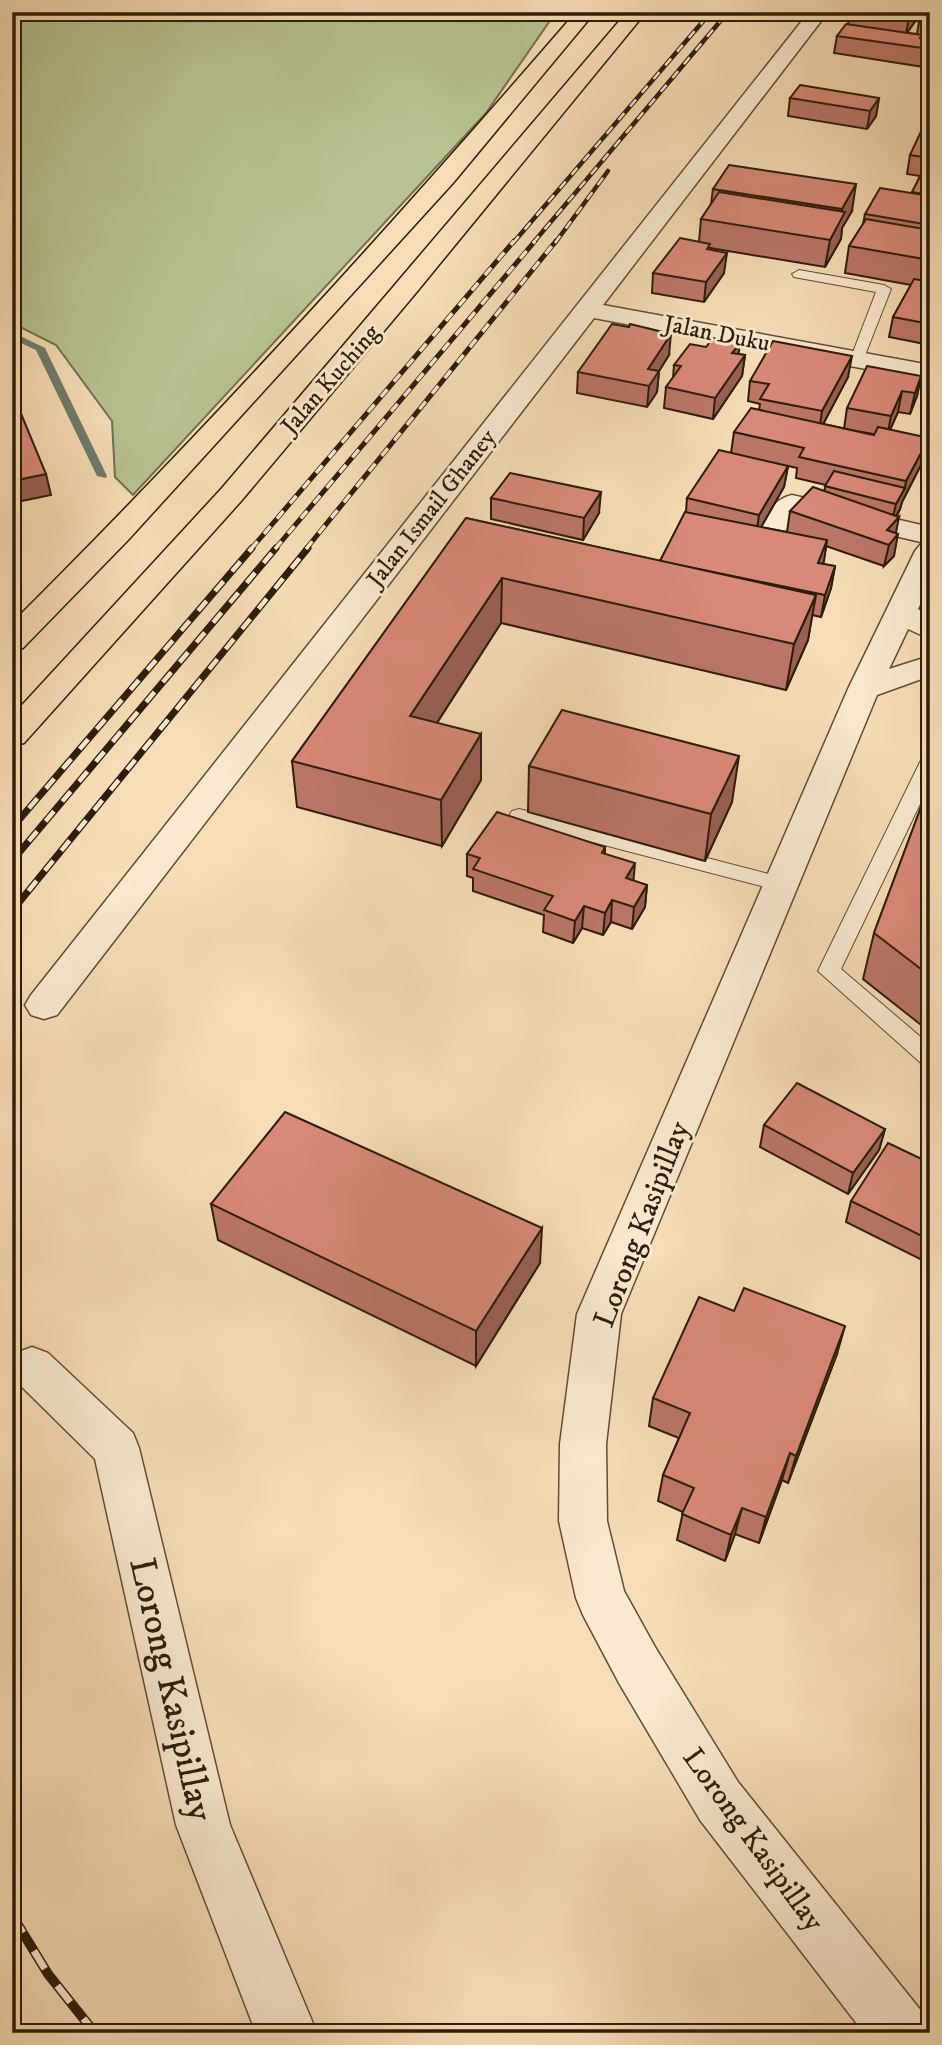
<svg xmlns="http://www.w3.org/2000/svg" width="942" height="2045" viewBox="0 0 942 2045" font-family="'IM FELL DW Pica',serif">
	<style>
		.green { fill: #b8c292; stroke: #72704e; stroke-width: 2 }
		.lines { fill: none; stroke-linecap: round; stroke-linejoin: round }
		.stream { fill: #707c6c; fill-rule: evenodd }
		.service-casing { stroke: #604d35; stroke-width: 2 }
		.minor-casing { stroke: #604d35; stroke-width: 3 }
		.trunk-casing { stroke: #2d1d0a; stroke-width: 3 }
		.service { fill: #fae9d0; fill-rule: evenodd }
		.minor { fill: #fae9d0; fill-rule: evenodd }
		.trunk { fill: #f7ddb7; fill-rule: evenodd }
		.rail-far3-casing { stroke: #2d1d0a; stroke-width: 4.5 }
		.rail-far2-casing { stroke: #2d1d0a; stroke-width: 5 }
		.rail-far1-casing { stroke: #2d1d0a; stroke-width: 7 }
		.rail-casing { stroke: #2d1d0a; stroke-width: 10 }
		.rail-far3 { stroke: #fae9d0; stroke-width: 2.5; stroke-dasharray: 9; stroke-linecap: butt }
		.rail-far2 { stroke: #fae9d0; stroke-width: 3.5; stroke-dasharray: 10; stroke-linecap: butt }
		.rail-far1 { stroke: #fae9d0; stroke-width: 4.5; stroke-dasharray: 13; stroke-linecap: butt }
		.rail { stroke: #fae9d0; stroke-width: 7; stroke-dasharray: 21; stroke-linecap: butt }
		.wall { fill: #bb7668; stroke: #2d1d0a; stroke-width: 2; fill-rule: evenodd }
		.shaded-wall { fill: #986055; stroke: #2d1d0a; stroke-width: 2 }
		.building { fill: #d98979; stroke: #2d1d0a; stroke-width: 2 }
		.labels { text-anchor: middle; stroke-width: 6; stroke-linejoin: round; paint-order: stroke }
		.far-street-label { font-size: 24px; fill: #2d1d0a; stroke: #fae9d0 }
		.street-label { font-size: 30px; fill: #2d1d0a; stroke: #fae9d0 }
		.near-street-label { font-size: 37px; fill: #2d1d0a; stroke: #fae9d0 }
	</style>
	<rect width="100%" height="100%" fill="#f7ddb7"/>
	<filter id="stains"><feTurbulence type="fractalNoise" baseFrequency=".00286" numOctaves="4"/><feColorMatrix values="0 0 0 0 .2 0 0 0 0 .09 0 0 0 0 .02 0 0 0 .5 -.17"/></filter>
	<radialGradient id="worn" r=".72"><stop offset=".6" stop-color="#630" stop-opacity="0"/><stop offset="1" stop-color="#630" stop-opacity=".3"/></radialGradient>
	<polygon class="green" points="12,12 556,12 486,113 133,495 115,477 112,421 56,345 12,323"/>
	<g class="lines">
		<polygon class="stream" points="12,332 45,348 107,476 106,478 97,476 36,350 12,339"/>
		<defs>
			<g id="service">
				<polygon points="799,270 884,285 891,289 862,363 852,363 850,360 876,292 794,277 792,274"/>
				<polygon points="930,756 930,783 841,969 930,1045 930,1067 922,1064 818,971 920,762 923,758"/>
				<polygon points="519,809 780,877 787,879 791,884 787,889 780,891 512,821 509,816 512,811"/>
			</g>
			<g id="minor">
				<polygon points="809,12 828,12 603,305 930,365 930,381 594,318 57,1015 44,1019 31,1015 25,1005 31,995"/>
				<path d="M792 495 930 527V583L918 609 930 617V639L908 629 889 669 930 656V676L877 695 621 1314 606 1444 607 1521 624 1591 655 1647 738 1782 922 2012 930 2033H864L700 1820 619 1683 583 1615 576 1598 559 1521 560 1444 577 1314 848 689 915 551 920 545 925 543 797 513 782 540 772 543 762 540 758 534C767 516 771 500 792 495Z"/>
				<path d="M32 1347 48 1353 133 1433 139 1448 230 1825 317 2033H256L176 1825 95 1459 16 1381C11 1371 11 1363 16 1353Z"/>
			</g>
			<g id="trunk">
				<path d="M576 12H595L453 183 129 539 23 648 12 650V623C208 428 395 222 576 12Z"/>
				<polygon points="627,12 646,12 415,294 242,500 24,743 12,746 12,716 222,488"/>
			</g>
		</defs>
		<use href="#service" class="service-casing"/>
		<use href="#minor" class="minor-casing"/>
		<use href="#trunk" class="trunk-casing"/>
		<use href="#service" class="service"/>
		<use href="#minor" class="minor"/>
		<use href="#trunk" class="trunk"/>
		<defs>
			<g id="rail-far3">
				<polyline points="513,243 711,12"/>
				<polyline points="533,243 728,12"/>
				<polyline points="555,243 608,171"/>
			</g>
			<g id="rail-far2">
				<polyline points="251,549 514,241"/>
				<polyline points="275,549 535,241"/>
				<polyline points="306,549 556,241"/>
			</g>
			<g id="rail-far1">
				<polyline points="12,828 252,548"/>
				<polyline points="12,861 276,548"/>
				<polyline points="12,911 308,548"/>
			</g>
			<polyline id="rail" points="12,1915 48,1974 95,2033"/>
		</defs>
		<use href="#rail-far3" class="rail-far3-casing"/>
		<use href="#rail-far2" class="rail-far2-casing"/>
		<use href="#rail-far1" class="rail-far1-casing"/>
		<use href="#rail" class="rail-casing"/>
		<use href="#rail-far3" class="rail-far3"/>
		<use href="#rail-far2" class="rail-far2"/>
		<use href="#rail-far1" class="rail-far1"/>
		<use href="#rail" class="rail"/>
	</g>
	<g class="wall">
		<polygon points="850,12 919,12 919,16 907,33 917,34 919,22 930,12 930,68 834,53 837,36 848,24"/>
		<polygon points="790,98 879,98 876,116 867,129 788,116"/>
		<polygon points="930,128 930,345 889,337 893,317 911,285 845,273 849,246 863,224 865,214 912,193 920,176 907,174 910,155"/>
		<polygon points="713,189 852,211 842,228 841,239 825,267 710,248 710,250 724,273 704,302 652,293 653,273 699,242 701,219 711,204"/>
		<polygon points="738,354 745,355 742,376 713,419 664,408 666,387 673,378 674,365"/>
		<polygon points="669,355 659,371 657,392 647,407 577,393 578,372"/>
		<path d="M921 376 917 396 910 414 898 412 890 429 924 459 902 502 900 509 897 516 894 556 884 566 826 546 823 564 835 566 831 588 821 617 812 615 808 640 786 690 501 623 437 723 481 780 442 846 297 807 292 761 466 518 660 561 686 512 687 498 731 453 734 432 759 410 760 404 748 401 750 381 848 377 823 424 874 435V434L844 429 847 408ZM788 466 797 468 796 478 826 485 824 491 790 511 787 532 761 527 784 487Z"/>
		<polygon points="491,498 599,513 583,540 491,519"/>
		<polygon points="529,766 732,802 705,861 528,812"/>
		<polygon points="930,783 930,1032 863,979 874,933"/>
		<polygon points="605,847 605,854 633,881 647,885 645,907 632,929 611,922 603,935 582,928 573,943 543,932 544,915 473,891 473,878 467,876 467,854"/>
		<polygon points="764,1125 885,1129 879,1150 848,1194 760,1147"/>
		<polygon points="930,1163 930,1264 846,1222 851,1201"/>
		<polygon points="211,1204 540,1263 476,1366 218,1240"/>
		<polygon points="837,1354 788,1483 782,1480 759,1543 735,1534 725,1561 677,1540 683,1512 658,1501 663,1475 679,1438 649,1426 653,1398"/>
	</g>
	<g class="shaded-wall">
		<polygon points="912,12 919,12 919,16 906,34 909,17"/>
		<polygon points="879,98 876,116 867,129 870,111"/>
		<polygon points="856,184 852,211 842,228 841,239 825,267 830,240 840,220 842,209"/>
		<polygon points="727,253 724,273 704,302 706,282"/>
		<polygon points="671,334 669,355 659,371 657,392 647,407 649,386 648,369"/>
		<polygon points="740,344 737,364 732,353"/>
		<polygon points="745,355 742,376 713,419 715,398"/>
		<polygon points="852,356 848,377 819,432 822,411"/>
		<polygon points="921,376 917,396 910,414 915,393"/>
		<polygon points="902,391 898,412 887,437 891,416"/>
		<polygon points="929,438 924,459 902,502 900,509 891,525 896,504 905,488 906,481"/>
		<polygon points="788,466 784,487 756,536 759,515"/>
		<polygon points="46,474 51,495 12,503 12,481"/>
		<polygon points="601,492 599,513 583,540 584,518"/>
		<polygon points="899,517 895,538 898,534 894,556 884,566 889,545 887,530"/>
		<polygon points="827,540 824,561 814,584 818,563"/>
		<polygon points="835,566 831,588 821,617 825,595"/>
		<polygon points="502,578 501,623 411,763 410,716"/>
		<polygon points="816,595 808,640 786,690 794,644"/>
		<polygon points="481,734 481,780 442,846 441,800"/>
		<polygon points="739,756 732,802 705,861 711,814"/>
		<polygon points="635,863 633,886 626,878"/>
		<polygon points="647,885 645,907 632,929 634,907"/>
		<polygon points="612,900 611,922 603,935 605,913"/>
		<polygon points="584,906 582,928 573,943 575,921"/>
		<polygon points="885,1129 879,1150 848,1194 853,1173"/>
		<polygon points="542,1228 540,1263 476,1366 476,1331"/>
		<polygon points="845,1326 837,1354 788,1483 796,1456"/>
		<polygon points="790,1453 782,1480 759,1543 766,1517"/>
		<polygon points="742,1508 735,1534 725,1561 731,1535"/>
	</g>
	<g class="building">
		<polygon points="879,12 912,12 909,17"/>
		<polygon points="925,12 930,12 930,23 919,22"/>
		<polygon points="846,24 922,35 920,38 930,39 930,49 837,36"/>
		<polygon points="800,85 879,98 870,111 790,98"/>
		<polygon points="923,127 930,128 930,158 910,155"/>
		<polygon points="729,165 856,184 842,209 713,189"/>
		<polygon points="926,165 930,165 930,195 912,192"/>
		<polygon points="880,188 930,196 930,225 865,214"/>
		<polygon points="719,192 845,212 830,240 701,219"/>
		<polygon points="866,219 930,230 930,260 849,246"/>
		<polygon points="680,238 710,244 707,249 727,253 706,282 653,273"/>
		<polygon points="914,279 930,282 930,324 893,317"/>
		<polygon points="612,324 629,327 630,324 671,334 648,369 659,371 649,386 578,372"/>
		<polygon points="713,338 740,344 732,353 745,355 715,398 666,387 681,366 674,365 690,344 706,347"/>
		<polygon points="773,341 852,356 822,411 760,399 769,384 750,381"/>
		<polygon points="867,366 921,376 915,393 902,391 891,416 847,408"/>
		<polygon points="17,404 46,474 12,481 12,405"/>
		<polygon points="751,408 874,435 878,427 929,438 906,481 799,457 804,448 734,432"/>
		<polygon points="719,450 788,466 759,515 687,498"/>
		<polygon points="834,471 905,488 896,504 825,486"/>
		<polygon points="510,473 601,492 584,518 491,498"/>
		<polygon points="813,487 899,517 887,530 898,534 889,545 790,511"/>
		<polygon points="685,512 827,540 818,563 835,566 825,595 660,561"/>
		<polygon points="466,518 816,595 794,644 502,578 410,716 481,734 441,800 292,761"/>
		<polygon points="562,710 739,756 711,814 529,766"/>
		<polygon points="930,783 930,976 874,933"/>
		<polygon points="497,812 605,847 602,853 635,863 626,878 647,885 634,907 612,900 605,913 584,906 575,921 544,910 553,896 473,869 480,858 467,854"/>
		<polygon points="797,1083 885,1129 853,1173 764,1125"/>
		<polygon points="285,1112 542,1228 476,1331 211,1204"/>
		<polygon points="888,1143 930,1163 930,1240 851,1201"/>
		<polygon points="744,1288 845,1326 796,1456 790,1453 766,1517 742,1508 731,1535 682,1514 694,1488 663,1475 690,1413 653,1398 699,1297 734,1311"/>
	</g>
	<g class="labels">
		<g class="far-street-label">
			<text transform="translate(717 333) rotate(11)" y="8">Jalan Duku</text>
			<text transform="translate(330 379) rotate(-49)" y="8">Jalan Kuching</text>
			<text transform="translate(431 508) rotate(-52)" y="8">Jalan Ismail Ghaney</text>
		</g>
		<g class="street-label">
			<text transform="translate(641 1224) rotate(-69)" y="10">Lorong Kasipillay</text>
			<text transform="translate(754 1839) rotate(54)" y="10">Lorong Kasipillay</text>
		</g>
		<g class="near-street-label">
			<text transform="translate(173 1689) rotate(77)" y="13">Lorong Kasipillay</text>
		</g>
	</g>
	<rect width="942" height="2045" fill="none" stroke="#f7ddb7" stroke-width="42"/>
	<rect x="14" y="14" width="914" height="2017" fill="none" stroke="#2d1d0a" stroke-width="3.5"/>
	<rect x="21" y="21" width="900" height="2003" fill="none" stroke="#2d1d0a" stroke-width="2"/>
	<rect width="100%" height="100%" filter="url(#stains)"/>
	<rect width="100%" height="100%" fill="url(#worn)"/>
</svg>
